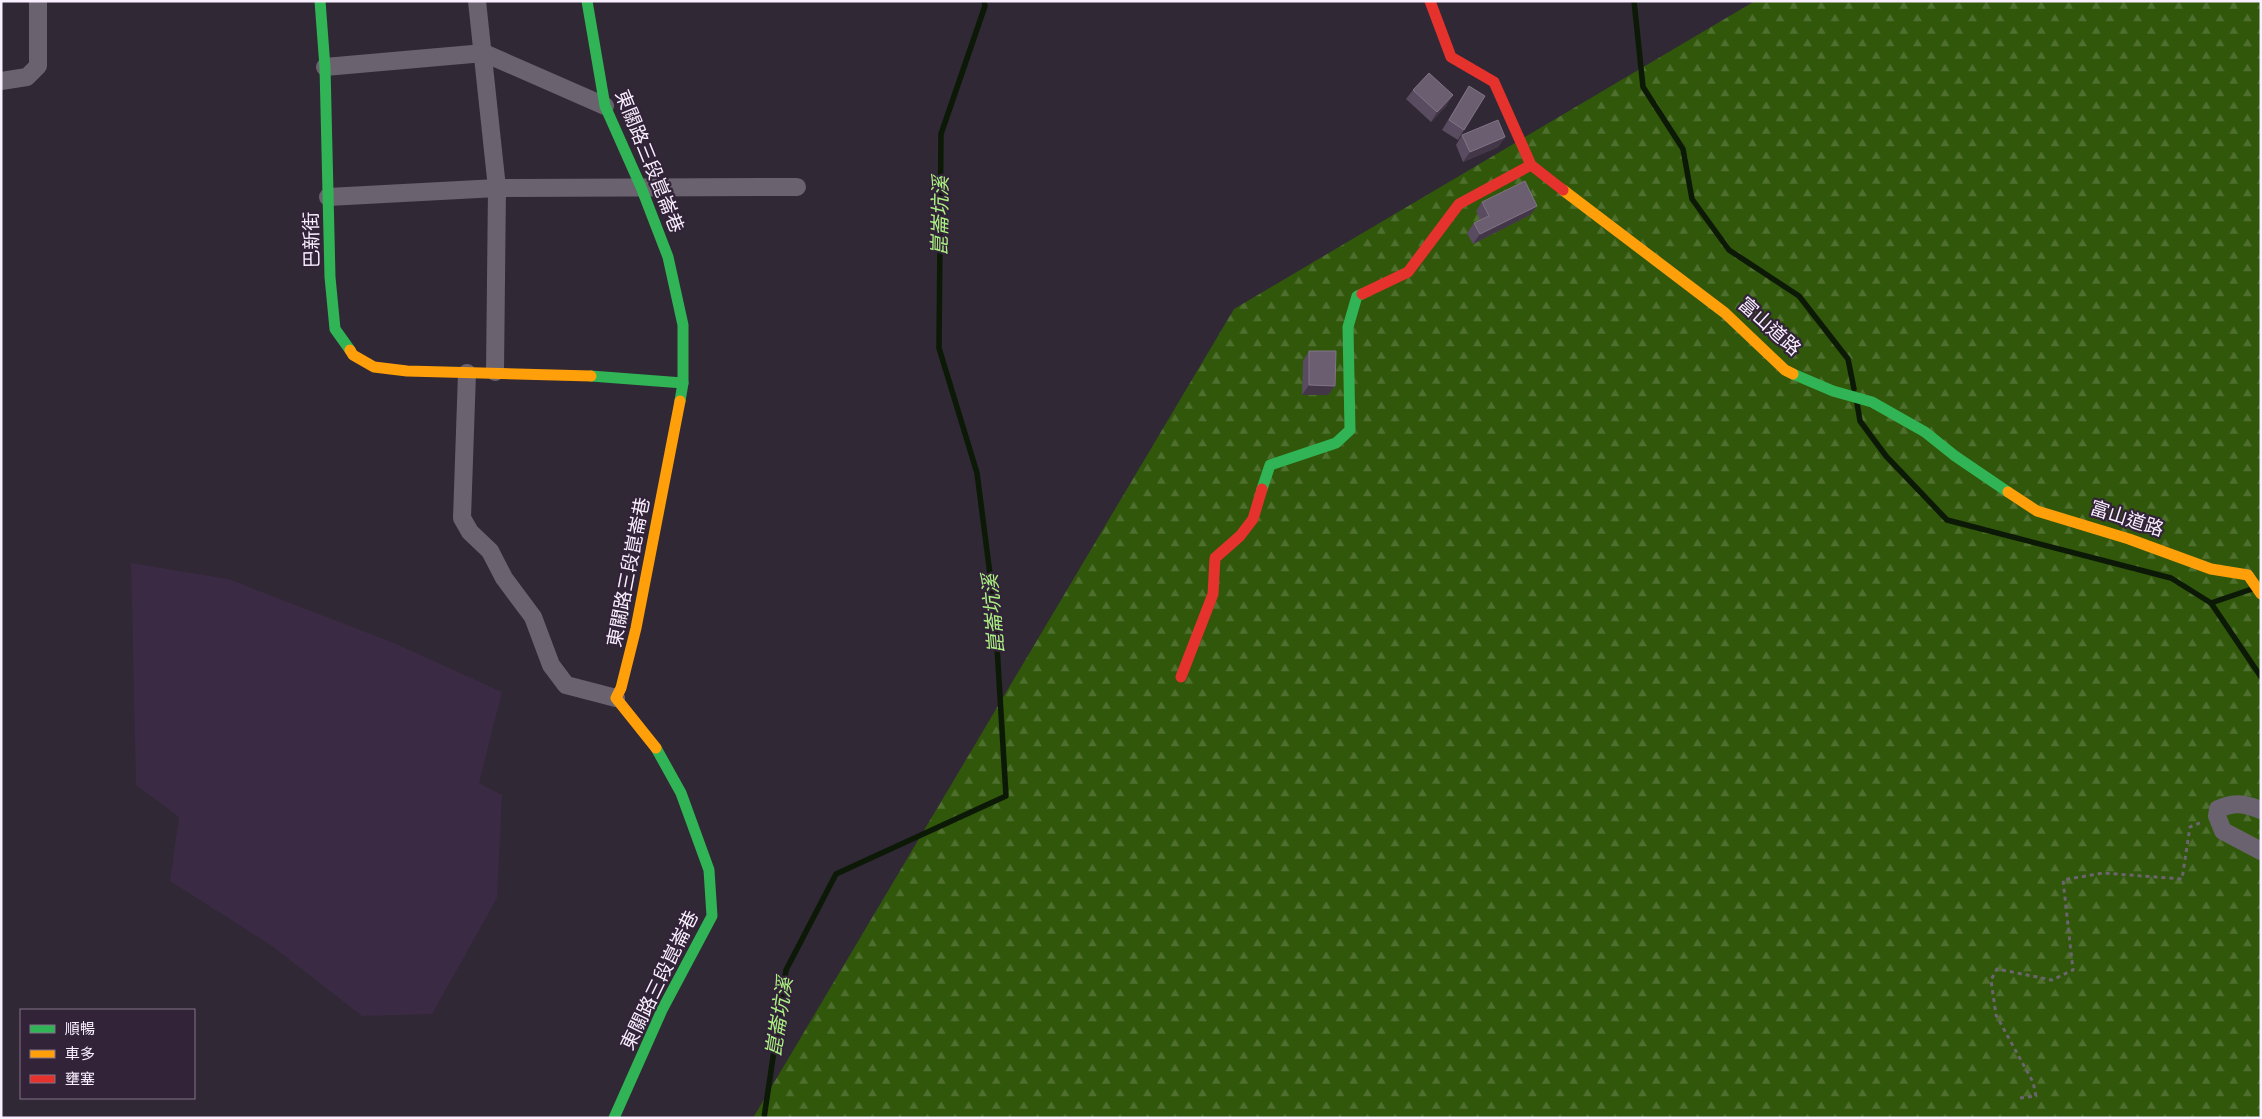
<svg xmlns="http://www.w3.org/2000/svg" width="2262" height="1119" viewBox="0 0 2262 1119" font-family="Figtree,'Noto Sans TC',sans-serif">
	<style>
		.built { fill: #3b2a44 }
		.forest { fill: url(#forest-firs) }
		.lines { fill: none; stroke-linecap: round; stroke-linejoin: round }
		.stream { stroke: #0c1906; stroke-width: 5.5 }
		.path { stroke: #6c6570; stroke-width: 3; stroke-dasharray: 4 4; stroke-linecap: butt }
		.street { stroke: #6a626e; stroke-width: 18 }
		.fast { stroke: #30b455; stroke-width: 11 }
		.slow { stroke: #ff9f0a; stroke-width: 11 }
		.jam { stroke: #e5322d; stroke-width: 11 }
		.wall { fill: #5a4c60 }
		.shaded-wall { fill: #423647 }
		.building { fill: #6b5e71; stroke: #817487 }
		.labels { text-anchor: middle; stroke-width: 4.5; stroke-linejoin: round; paint-order: stroke }
		.street-label { font-size: 19px; fill: #f9effe; stroke: #322339 }
		.water-label { font-size: 20px; font-style: italic; fill: #abf181; stroke: #322339 }
	</style>
	<defs>
		<pattern id="forest-firs" width="22" height="20" patternUnits="userSpaceOnUse" patternTransform="scale(1.25)"><rect width="22" height="20" fill="#30570a"/><path d="M5 1l3.5 6h-7zM16 11l3.5 6h-7z" fill="#4f6f2f"/></pattern>
	</defs>
	<rect width="100%" height="100%" fill="#302834"/>
	<polygon class="built" points="131,563 228,579 394,643 502,692 479,783 502,795 497,898 432,1014 362,1016 272,946 170,881 179,817 136,785"/>
	<polygon class="forest" points="1755,1 2261,1 2261,1118 753,1118 1234,309"/>
	<g class="lines">
		<g class="stream">
			<polyline points="1634,1 1643,87 1683,149 1692,199 1729,250 1799,296 1848,359 1854,389"/>
			<polyline points="1857,403 1860,421 1886,456 1947,520 2171,578 2211,603 2261,677"/>
			<polyline points="2211,603 2252,589"/>
			<polyline points="764,1118 786,970 836,874 1006,796 995,613 977,473 939,348 941,134 985,6 984,1"/>
		</g>
		<polyline class="path" points="2020,1098 2036,1096 2033,1082 1996,1015 1991,980 1997,969 2052,980 2073,970 2063,880 2103,873 2182,879 2190,827 2202,822"/>
		<g class="street">
			<polyline points="477,1 497,188 495,372"/>
			<polyline points="325,67 484,53 605,106"/>
			<polyline points="1,81 27,77 38,66 38,1"/>
			<polyline points="328,197 497,188 797,187"/>
			<polyline points="467,373 462,518 470,532 490,551 504,578 533,617 551,665 566,685 616,698"/>
			<path d="M2261 810C2243 803 2235 802 2218 809L2217 816 2223 831 2261 851"/>
		</g>
		<g class="fast">
			<polyline points="320,1 325,67 330,277 335,329 350,350"/>
			<polyline points="587,1 605,106 641,187 668,257 683,325 683,383 680,401"/>
			<polyline points="1793,374 1833,391 1872,402 1925,432 1955,456 2008,492"/>
			<polyline points="591,376 683,383"/>
			<polyline points="1262,489 1270,465 1336,443 1350,430 1348,327 1357,296 1362,294"/>
			<polyline points="614,1118 662,1010 712,916 709,870 681,793 656,748"/>
		</g>
		<g class="slow">
			<polyline points="1563,190 1725,313 1785,370 1793,374"/>
			<polyline points="350,350 353,355 374,367 407,371 591,376"/>
			<polyline points="2008,492 2037,511 2129,539 2211,569 2248,575 2261,594"/>
			<polyline points="656,748 616,698 621,688 636,628 680,401"/>
		</g>
		<g class="jam">
			<polyline points="1430,1 1451,57 1494,82 1531,165 1563,190"/>
			<polyline points="1362,294 1408,272 1459,204 1531,165"/>
			<polyline points="1181,677 1213,594 1215,558 1240,536 1253,519 1262,489"/>
		</g>
	</g>
	<g class="wall">
		<polygon points="1469,86 1464,130 1458,140 1442,130"/>
		<polygon points="1413,90 1447,105 1431,122 1406,99"/>
		<polygon points="1462,135 1505,137 1498,147 1463,162 1456,145"/>
		<polygon points="1482,202 1537,206 1530,215 1473,244 1467,233 1474,223 1480,220 1476,211"/>
		<polygon points="1309,351 1335,386 1328,395 1302,395 1303,361"/>
	</g>
	<g class="shaded-wall">
		<polygon points="1453,95 1447,105 1431,122 1437,112"/>
		<polygon points="1505,137 1498,147 1463,162 1470,152"/>
		<polygon points="1537,206 1530,215 1473,244 1480,234"/>
		<polygon points="1309,385 1335,386 1328,395 1302,395"/>
	</g>
	<g class="building">
		<polygon points="1429,73 1453,95 1437,112 1413,90"/>
		<polygon points="1469,86 1485,96 1464,130 1449,120"/>
		<polygon points="1498,120 1505,137 1470,152 1462,135"/>
		<polygon points="1525,181 1537,206 1480,234 1474,223 1489,216 1482,202"/>
		<polygon points="1309,351 1336,351 1335,386 1309,385"/>
	</g>
	<g class="labels">
		<g class="street-label">
			<text transform="translate(650 161) rotate(68)" y="7">東關路三段崑崙巷</text>
			<text transform="translate(311 240) rotate(-91)" y="7">巴新街</text>
			<text transform="translate(1770 326) rotate(42)" y="7">富山道路</text>
			<text transform="translate(2127 518) rotate(18)" y="7">富山道路</text>
			<text transform="translate(628 572) rotate(-79)" y="7">東關路三段崑崙巷</text>
			<text transform="translate(659 980) rotate(-64)" y="7">東關路三段崑崙巷</text>
		</g>
		<g class="water-label">
			<text transform="translate(940 216) rotate(-89)" y="7">崑崙坑溪</text>
			<text transform="translate(993 614) rotate(-95)" y="7">崑崙坑溪</text>
			<text transform="translate(779 1017) rotate(-81)" y="7">崑崙坑溪</text>
		</g>
	</g>
	<rect width="2262" height="1119" fill="none" stroke="#f9effe" stroke-width="5"/>
	<rect x="20" y="1009" width="175" height="90" fill="#322339" stroke="#827588"/>
	<rect x="30" y="1025" width="25" height="8" fill="#30b455" stroke="#827588"/>
	<text x="65" y="1034" font-size="15" fill="#f9effe">順暢</text>
	<rect x="30" y="1050" width="25" height="8" fill="#ff9f0a" stroke="#827588"/>
	<text x="65" y="1059" font-size="15" fill="#f9effe">車多</text>
	<rect x="30" y="1075" width="25" height="8" fill="#e5322d" stroke="#827588"/>
	<text x="65" y="1084" font-size="15" fill="#f9effe">壅塞</text>
</svg>
